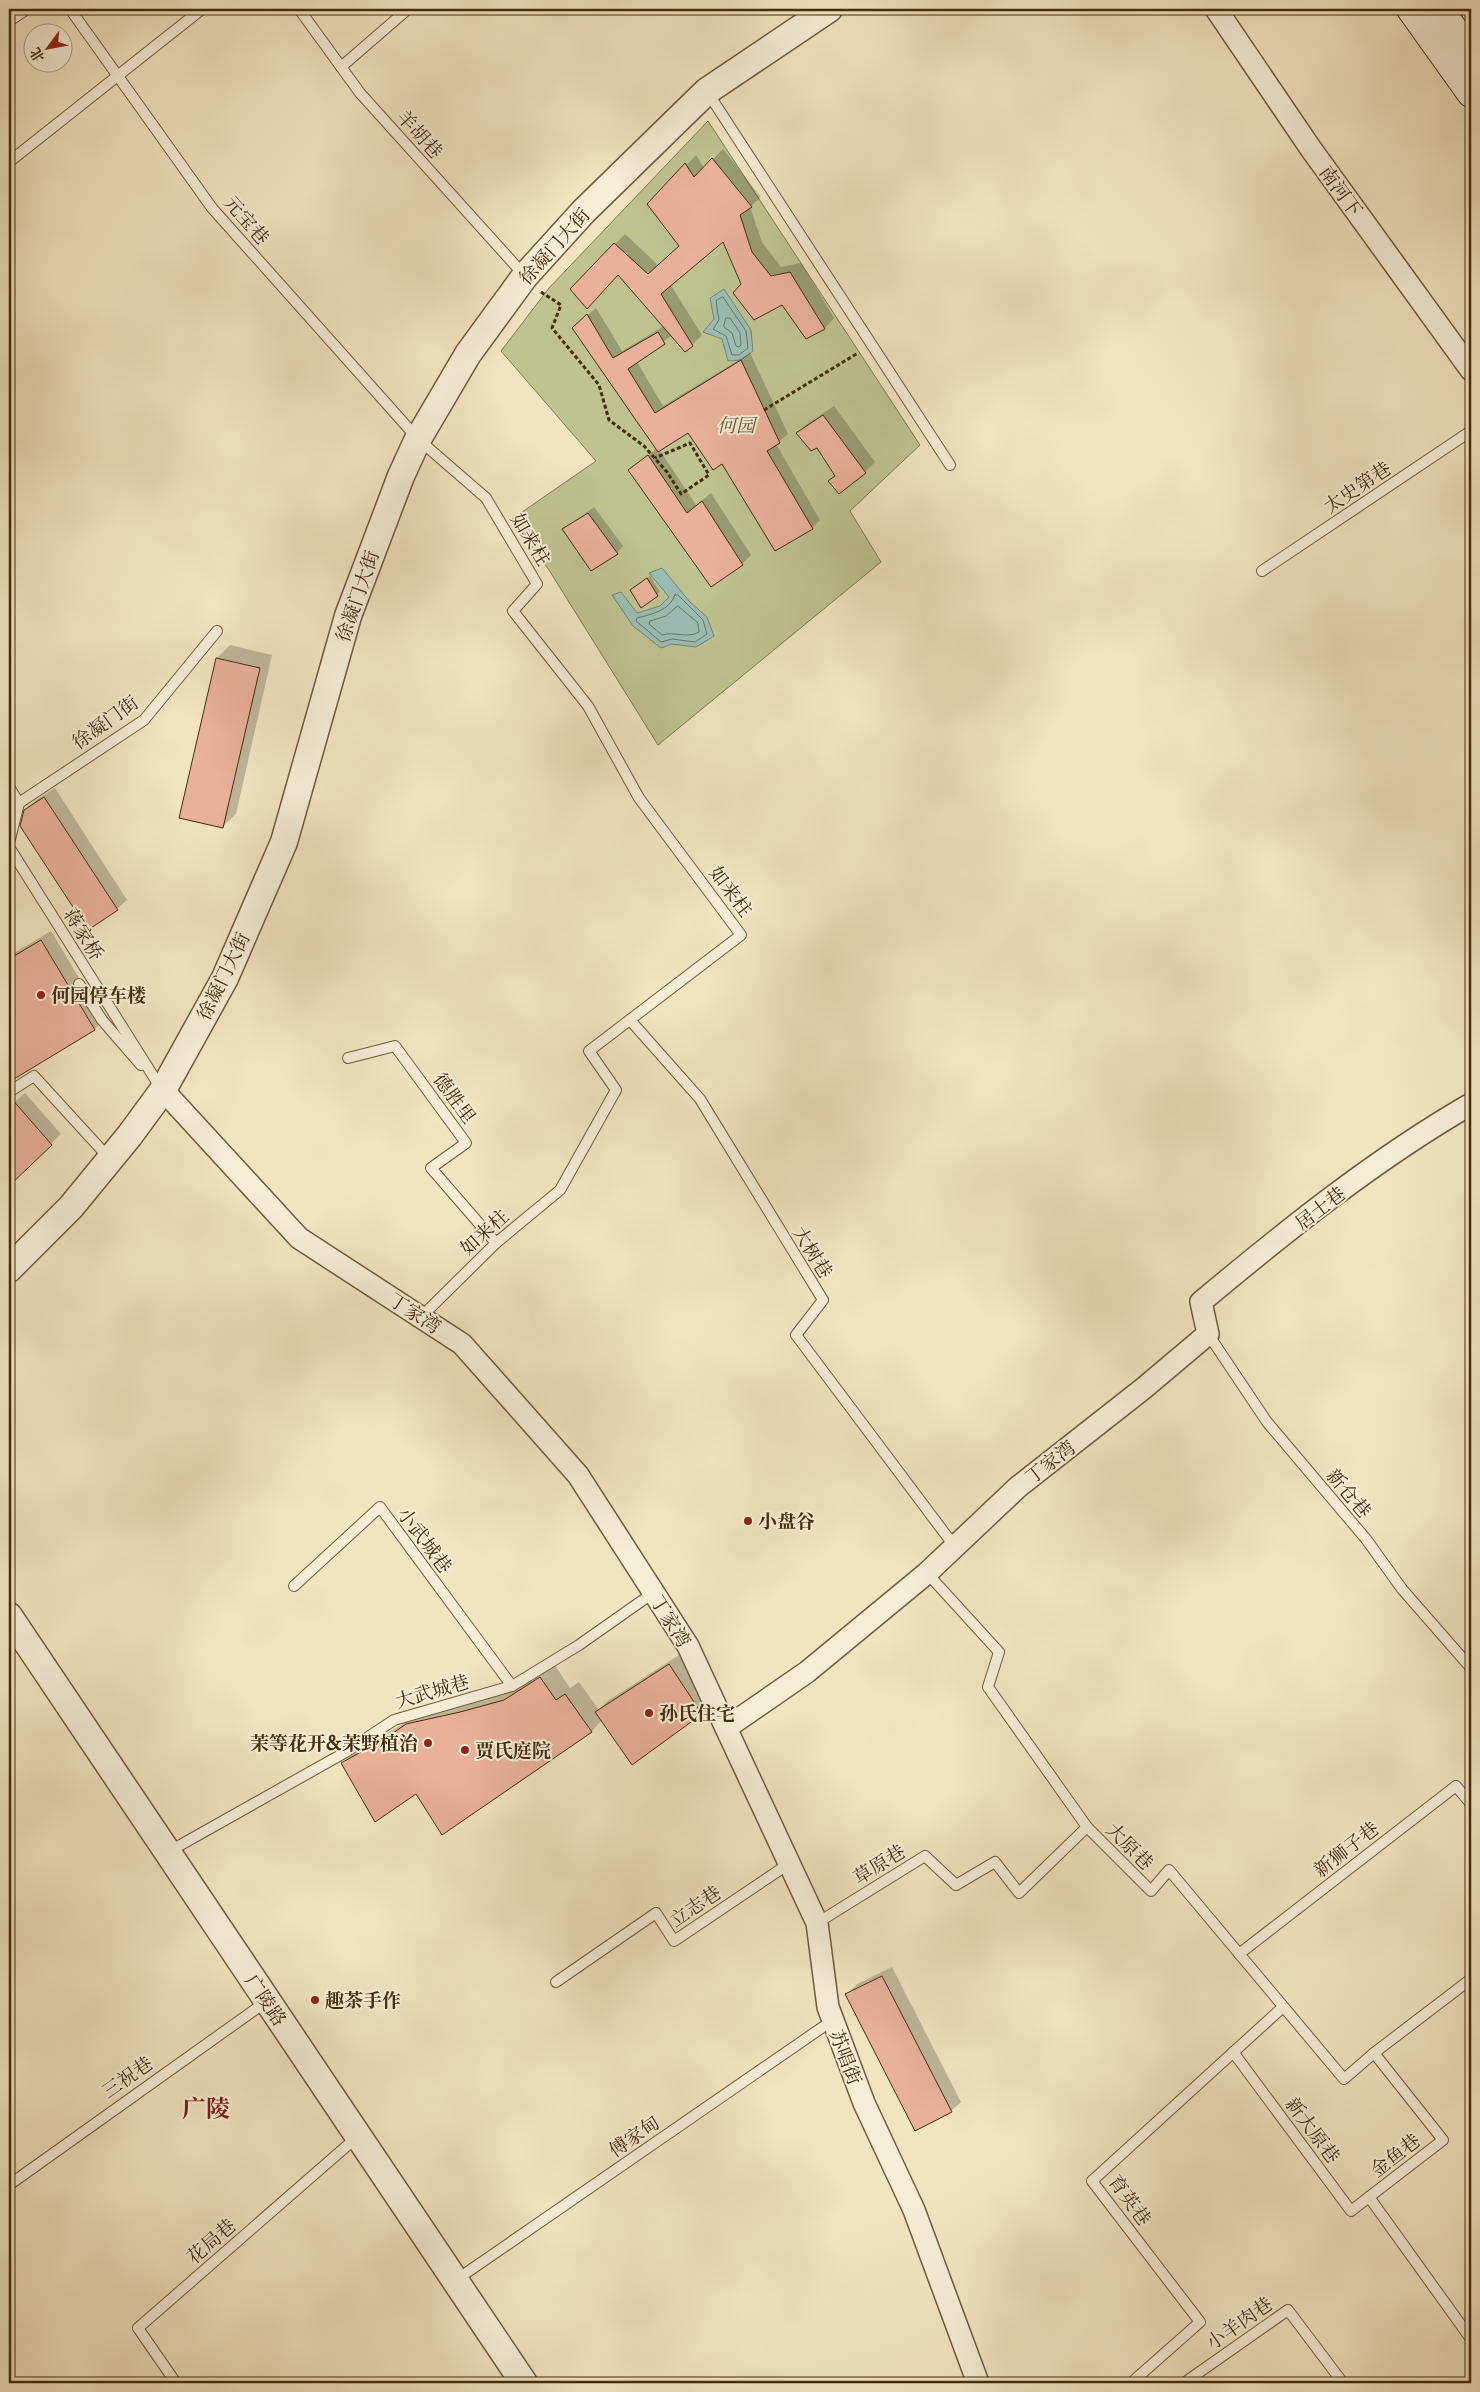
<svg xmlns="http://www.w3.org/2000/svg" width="1480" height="2392" viewBox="0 0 1480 2392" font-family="'IM FELL Double Pica','Noto Serif SC',serif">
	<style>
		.green { fill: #bec390; stroke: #81784e }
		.water { fill: #9bbeb6; stroke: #788472 }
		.shadow { fill: #0003 }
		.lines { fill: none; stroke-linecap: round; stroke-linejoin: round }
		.shore { stroke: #707561; stroke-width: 1 }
		.building { fill: #e9b09a; stroke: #442c0c }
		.service-casing { stroke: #6f5a39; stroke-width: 12 }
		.minor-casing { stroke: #6f5a39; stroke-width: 24 }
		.tertiary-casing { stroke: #6f5a39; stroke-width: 29 }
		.secondary-casing { stroke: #442c0c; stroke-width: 30 }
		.path { stroke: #442c0c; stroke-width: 3; stroke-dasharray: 4 2.5; stroke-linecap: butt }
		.service { stroke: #f6edd7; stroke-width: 10 }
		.minor { stroke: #f6edd7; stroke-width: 21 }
		.tertiary { stroke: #f6edd7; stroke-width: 26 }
		.secondary { stroke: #f6edd7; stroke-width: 28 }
		.poi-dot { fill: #8f2418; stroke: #f6edd7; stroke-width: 2 }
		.labels { text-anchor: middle; stroke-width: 4; stroke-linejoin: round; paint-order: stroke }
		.street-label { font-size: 19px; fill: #442c0c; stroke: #f6edd7 }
		.park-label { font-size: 19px; font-style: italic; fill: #62522d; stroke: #f6edd7 }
		.poi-label { font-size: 19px; font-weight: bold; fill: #442c0c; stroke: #f6edd7; text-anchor: start }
		.district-label { font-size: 24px; font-weight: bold; fill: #7a1f14; stroke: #f6edd7 }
	</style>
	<rect width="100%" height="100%" fill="#f1e4c1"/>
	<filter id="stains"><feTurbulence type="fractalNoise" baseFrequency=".004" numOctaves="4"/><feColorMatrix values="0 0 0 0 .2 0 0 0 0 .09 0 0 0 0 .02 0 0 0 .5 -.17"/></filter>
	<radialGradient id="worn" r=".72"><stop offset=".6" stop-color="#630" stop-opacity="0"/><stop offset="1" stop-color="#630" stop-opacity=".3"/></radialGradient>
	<polygon class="green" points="708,121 920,445 850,511 881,562 658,745 549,570 512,519 596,461 501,351 549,288"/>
	<g class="water">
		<polygon points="724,289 751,330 753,351 741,360 728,361 722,339 703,332 714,319 710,298"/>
		<polygon points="662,568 690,602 707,617 714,636 696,647 672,644 661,648 633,626 612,595 621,592 637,613 660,606 669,597 649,573"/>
	</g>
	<g class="shadow">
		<polygon points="723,149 761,197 750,207 762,242 781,267 801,263 834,318 825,328 806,337 782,303 743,284 723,240 670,284 702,335 692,345 672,335 637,362 663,406 750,353 788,434 776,444 820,520 812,528 723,462 689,432 659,449 696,505 711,493 751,555 742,564 629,471 657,448 582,320 596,308 622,351 664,326 619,273 572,289 625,234 658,265 680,245 649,204 696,155 704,168"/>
		<polygon points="834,406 875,462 865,472 830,481 836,475 818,447 797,434 807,424"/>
		<polygon points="594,507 623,546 617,553 564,529"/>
		<polygon points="650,576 660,592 642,606 634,587"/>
		<polygon points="230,645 272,655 236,814 222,827 180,817 217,658"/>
		<polygon points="55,788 127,900 117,909 26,810 36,800"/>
		<polygon points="51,931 104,1020 95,1029 9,1081 9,956"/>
		<polygon points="25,1093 61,1134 9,1184 9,1107"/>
		<polygon points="679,1655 711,1703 701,1713 602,1720 592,1731 442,1833 417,1793 343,1763 356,1750 401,1725 420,1711 475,1700 554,1664 570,1688 579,1682 599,1710 606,1702"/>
		<polygon points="892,1967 961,2102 951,2111 847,1994 857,1984"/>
	</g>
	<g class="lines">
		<g class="shore">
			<polygon points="723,297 746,331 748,348 739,355 732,355 726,336 713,329 719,320 716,301"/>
			<polygon points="726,318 730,318 740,333 741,345 739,347 736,346 732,333 724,327"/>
			<path d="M675 595H678L703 620 707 634 695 642 672 639 661 642 636 621 637 618C652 614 669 611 675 595Z"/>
			<path d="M678 606 698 623 699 632C688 639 675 631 662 635L649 624 650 621 666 616Z"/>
		</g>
	</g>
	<g class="building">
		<polygon points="712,158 752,207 740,215 752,252 771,276 790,272 825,329 806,339 782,305 754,320 733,293 741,284 723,242 661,294 693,346 685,352 618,275 587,309 570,289 614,243 648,274 679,246 647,204 685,163 694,177"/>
		<polygon points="587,314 613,358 658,332 665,344 628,369 655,413 741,360 780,443 767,451 813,529 775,551 722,464 713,470 688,433 658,452 572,328"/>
		<polygon points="823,415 866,473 839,494 828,481 835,476 817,448 811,451 796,433"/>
		<polygon points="648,455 687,513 702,501 743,565 711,587 628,470"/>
		<polygon points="588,513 618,554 591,571 562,529"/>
		<polygon points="647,578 658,596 641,608 630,590"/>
		<polygon points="216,658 260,668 223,828 179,818"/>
		<polygon points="44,797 118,910 88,930 20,826 24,810"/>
		<polygon points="41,940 95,1030 9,1082 9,959"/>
		<polygon points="11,1098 52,1145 9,1186 9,1099"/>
		<polygon points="669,1664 702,1714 632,1765 595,1712"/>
		<polygon points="540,1677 556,1700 565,1694 592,1732 442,1835 416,1794 375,1822 341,1763 386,1738 406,1724 460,1712 504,1700"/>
		<polygon points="882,1976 952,2112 915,2131 845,1994"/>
	</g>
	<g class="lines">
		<defs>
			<g id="service">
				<polyline points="70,9 212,208 418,439 486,498 537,584 513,611 588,706 639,798 741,935 589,1051 616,1090 560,1190 496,1243 421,1317"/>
				<polyline points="299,9 360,93 524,275"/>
				<polyline points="9,21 27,9"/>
				<polyline points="341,67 408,9"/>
				<polyline points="708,93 950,465"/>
				<polyline points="9,162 202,9"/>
				<polyline points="1262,571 1471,431"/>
				<polyline points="9,787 19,803 9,843"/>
				<polyline points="19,803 144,720 217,631"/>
				<polyline points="9,847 162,1090"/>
				<polyline points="79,984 102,1020 141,1065"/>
				<polyline points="630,1020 700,1099 823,1300 796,1335 955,1547"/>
				<polyline points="348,1058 395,1046 466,1143 431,1168 496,1243"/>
				<polyline points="9,1092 34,1076 109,1158"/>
				<polyline points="1208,1334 1267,1422 1366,1539 1402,1589 1471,1668"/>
				<polyline points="927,1573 999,1652 988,1687 1087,1827 1151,1891 1169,1870 1344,2079 1374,2053"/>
				<polyline points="294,1586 380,1507 512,1686"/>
				<polyline points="168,1852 344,1753 394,1720 512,1686 579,1645 653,1593"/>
				<polyline points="817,1923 925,1856 956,1885 995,1862 1019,1893 1087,1827"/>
				<polyline points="1239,1954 1456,1786 1471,1804"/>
				<polyline points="1471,1979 1374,2053 1443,2140 1369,2197 1471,2339"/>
				<polyline points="556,1982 656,1913 674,1941 790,1863"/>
				<polyline points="1233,2052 1351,2211 1369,2197"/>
				<polyline points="9,2185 267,2001"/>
				<polyline points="456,2280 833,2020"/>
				<polyline points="176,2383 138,2328 357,2137"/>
				<polyline points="1131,2383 1200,2322 1092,2181 1283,2007"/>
				<polyline points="1184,2383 1288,2310 1343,2383"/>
			</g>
			<g id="minor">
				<polyline points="1216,9 1311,149 1471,370"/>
				<path d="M163 1090 299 1238 462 1344 578 1475 688 1646 726 1728 807 1672 927 1573 1018 1487 1144 1388 1208 1334 1201 1302C1286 1231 1374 1160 1471 1104"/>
				<polyline points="726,1728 817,1923 828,2007 864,2103 914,2210 978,2383"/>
			</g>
			<g id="tertiary">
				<polyline points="9,1269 71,1207 130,1135 163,1090 225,978 284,842 348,616 401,476 418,439 468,354 525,276 584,211 707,91 829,9"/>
				<polyline points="9,1616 524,2383"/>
			</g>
			<g id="secondary">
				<polyline points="1411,9 1471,93"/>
				<polyline points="1439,9 1471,54"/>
			</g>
		</defs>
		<use href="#service" class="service-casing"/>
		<use href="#minor" class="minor-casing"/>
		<use href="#tertiary" class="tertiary-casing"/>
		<use href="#secondary" class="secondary-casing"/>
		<g class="path">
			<polyline points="541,292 561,305 552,328 599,385 609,420 644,446 667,472 681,494 709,475 690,443 655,458"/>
			<polyline points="764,410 858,353"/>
		</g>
		<use href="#service" class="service"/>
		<use href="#minor" class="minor"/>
		<use href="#tertiary" class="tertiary"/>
		<use href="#secondary" class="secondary"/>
	</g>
	<g class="poi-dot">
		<circle cx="41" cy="995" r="5"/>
		<circle cx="748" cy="1521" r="5"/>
		<circle cx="649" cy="1713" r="5"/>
		<circle cx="428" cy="1743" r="5"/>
		<circle cx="465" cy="1750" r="5"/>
		<circle cx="315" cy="2000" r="5"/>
	</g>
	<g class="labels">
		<g class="street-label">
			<text transform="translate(420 134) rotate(48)" y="7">羊胡巷</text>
			<text transform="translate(1341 191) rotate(54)" y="7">南河下</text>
			<text transform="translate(247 220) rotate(49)" y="7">元宝巷</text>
			<text transform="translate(554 246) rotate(-48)" y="7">徐凝门大街</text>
			<text transform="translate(1357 487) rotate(-34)" y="7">太史第巷</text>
			<text transform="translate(531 539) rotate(59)" y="7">如来柱</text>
			<text transform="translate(357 596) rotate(-71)" y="7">徐凝门大街</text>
			<text transform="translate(105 722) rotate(-36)" y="7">徐凝门街</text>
			<text transform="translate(731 891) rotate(53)" y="7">如来柱</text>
			<text transform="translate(84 934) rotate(58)" y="7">蒋家桥</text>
			<text transform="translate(223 976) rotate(-64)" y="7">徐凝门大街</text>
			<text transform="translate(455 1098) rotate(54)" y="7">德胜里</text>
			<text transform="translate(1320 1208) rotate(-37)" y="7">居士巷</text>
			<text transform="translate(484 1232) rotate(-42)" y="7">如来柱</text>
			<text transform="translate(813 1252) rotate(58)" y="7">大树巷</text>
			<text transform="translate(415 1313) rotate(33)" y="7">丁家湾</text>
			<text transform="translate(1050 1462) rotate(-38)" y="7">丁家湾</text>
			<text transform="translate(1349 1493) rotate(50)" y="7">新仓巷</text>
			<text transform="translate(425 1540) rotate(53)" y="7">小武城巷</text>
			<text transform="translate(671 1621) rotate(58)" y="7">丁家湾</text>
			<text transform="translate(432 1691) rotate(-16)" y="7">大武城巷</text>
			<text transform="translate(1130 1846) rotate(45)" y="7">大原巷</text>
			<text transform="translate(1346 1849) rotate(-38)" y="7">新狮子巷</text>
			<text transform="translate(879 1864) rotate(-32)" y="7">草原巷</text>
			<text transform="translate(695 1906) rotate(-34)" y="7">立志巷</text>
			<text transform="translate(266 2000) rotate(56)" y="7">广陵路</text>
			<text transform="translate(846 2057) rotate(69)" y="7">苏唱街</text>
			<text transform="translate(127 2077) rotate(-35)" y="7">三祝巷</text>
			<text transform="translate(1313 2130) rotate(53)" y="7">新大原巷</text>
			<text transform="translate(634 2136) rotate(-35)" y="7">傅家甸</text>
			<text transform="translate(1395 2155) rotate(-38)" y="7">金鱼巷</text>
			<text transform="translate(1130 2200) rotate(54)" y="7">育英巷</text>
			<text transform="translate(211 2241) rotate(-41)" y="7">花局巷</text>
			<text transform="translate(1239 2323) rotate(-35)" y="7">小羊肉巷</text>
		</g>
		<g class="park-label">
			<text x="736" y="432">何园</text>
		</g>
		<g class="poi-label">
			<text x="51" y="1002">何园停车楼</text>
			<text x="758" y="1528">小盘谷</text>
			<text x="659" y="1720">孙氏住宅</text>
			<text x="418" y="1750" text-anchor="end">茉等花开&amp;茉野植治</text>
			<text x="475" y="1757">贾氏庭院</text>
			<text x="325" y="2007">趣茶手作</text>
		</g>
		<g class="district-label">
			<text x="206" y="2117">广陵</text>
		</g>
	</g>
	<rect width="1480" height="2392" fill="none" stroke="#f1e4c1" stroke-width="30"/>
	<rect x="10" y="10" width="1460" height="2372" fill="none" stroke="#442c0c" stroke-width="2.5"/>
	<rect x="15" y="15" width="1450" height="2362" fill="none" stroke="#442c0c"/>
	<g transform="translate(48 48) rotate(238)"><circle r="24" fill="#f6edd7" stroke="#afa086"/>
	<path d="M0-4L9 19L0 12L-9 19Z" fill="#8f2418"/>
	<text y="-8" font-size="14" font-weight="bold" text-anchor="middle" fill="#442c0c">北</text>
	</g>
	<rect width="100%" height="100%" filter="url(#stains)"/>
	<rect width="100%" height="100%" fill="url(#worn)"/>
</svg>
